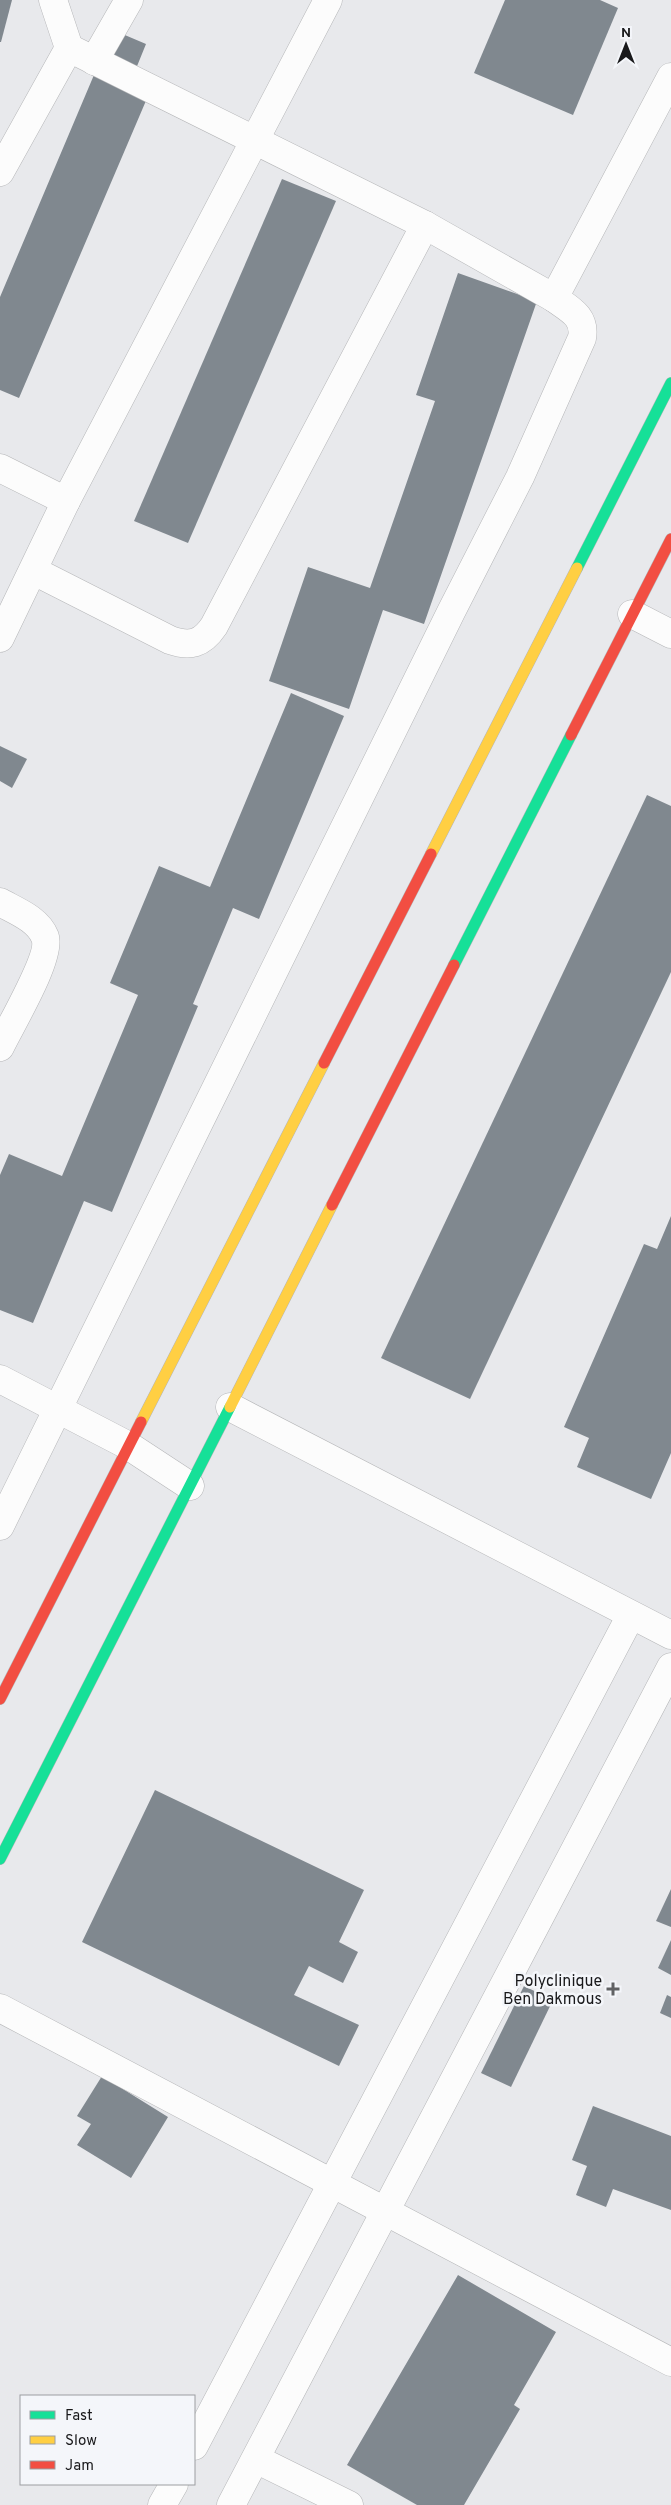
<svg xmlns="http://www.w3.org/2000/svg" width="671" height="2505" viewBox="0 0 671 2505" font-family="Overpass,sans-serif">
	<style>
		.building { fill: #80888f }
		.lines { fill: none; stroke-linecap: round; stroke-linejoin: round }
		.street-casing { stroke: #b5b6b8; stroke-width: 29 }
		.fast-casing { stroke: #b5b6b8; stroke-width: 12 }
		.slow-casing { stroke: #b5b6b8; stroke-width: 12 }
		.jam-casing { stroke: #b5b6b8; stroke-width: 12 }
		.street { stroke: #fcfcfc; stroke-width: 28 }
		.fast { stroke: #16e098; stroke-width: 11 }
		.slow { stroke: #ffcf43; stroke-width: 11 }
		.jam { stroke: #f24e42; stroke-width: 11 }
		.poi-dot { fill: #616264; stroke: #f4f6fa; stroke-width: 2 }
		.labels { text-anchor: middle; stroke-width: 5; stroke-linejoin: round; paint-order: stroke }
		.poi-label { font-size: 16px; fill: #19191b; stroke: #f4f6fa; text-anchor: end }
	</style>
	<rect width="100%" height="100%" fill="#e8e9ec"/>
	<g class="building">
		<polygon points="0,0 12,0 1,42 0,42"/>
		<polygon points="505,0 600,0 618,8 573,115 474,73"/>
		<polygon points="113,30 146,44 131,81 151,89 19,398 0,390 0,297"/>
		<polygon points="282,179 336,201 188,543 134,521"/>
		<polygon points="458,273 537,301 424,624 383,610 349,709 269,681 308,567 370,588 435,401 416,395"/>
		<polygon points="291,693 344,716 259,919 233,908 193,1004 198,1006 112,1212 84,1201 33,1323 0,1310 0,1175 9,1154 62,1176 138,995 110,983 159,866 210,887"/>
		<polygon points="0,746 27,759 12,788 0,781"/>
		<polygon points="647,795 671,806 671,972 470,1399 381,1358"/>
		<polygon points="671,1216 671,1453 651,1499 577,1467 589,1438 564,1427 644,1244 657,1249"/>
		<polygon points="155,1790 364,1890 339,1942 358,1952 343,1983 309,1966 294,1995 359,2025 339,2066 82,1942"/>
		<polygon points="671,1889 671,1927 656,1921"/>
		<polygon points="671,1940 671,1975 658,1968"/>
		<polygon points="524,1986 553,2000 511,2087 481,2073"/>
		<polygon points="667,1995 671,1997 671,2018 660,2013"/>
		<polygon points="102,2076 168,2117 131,2178 77,2145 91,2124 77,2116"/>
		<polygon points="593,2106 671,2136 671,2210 613,2189 606,2207 576,2195 587,2166 572,2160"/>
		<polygon points="458,2275 556,2332 514,2405 520,2409 464,2505 417,2505 347,2465"/>
	</g>
	<g class="lines">
		<defs>
			<g id="street">
				<polyline points="53,0 69,48"/>
				<polyline points="94,61 129,0"/>
				<polyline points="0,172 69,48 425,225 554,298 671,77"/>
				<polyline points="0,468 66,501"/>
				<path d="M34 571 170 640C190 647 202 644 214 626L425 225"/>
				<polyline points="632,614 671,634"/>
				<polyline points="0,638 66,501 328,0"/>
				<path d="M0 902C16 911 38 919 45 937 52 956 10 1026 0 1047"/>
				<polyline points="0,1379 129,1446 190,1486"/>
				<polyline points="230,1407 671,1635"/>
				<path d="M0 1526 451 612 520 477 582 338C586 316 569 309 554 298"/>
				<polyline points="0,2008 671,2362"/>
				<polyline points="194,2446 631,1615"/>
				<polyline points="256,2459 349,2505"/>
				<polyline points="162,2505 174,2484"/>
				<polyline points="231,2505 671,1667"/>
			</g>
			<g id="fast">
				<polyline points="577,568 671,383"/>
				<polyline points="454,965 571,735"/>
				<polyline points="0,1859 230,1407"/>
			</g>
			<g id="slow">
				<polyline points="431,854 577,568"/>
				<polyline points="230,1407 332,1205"/>
				<polyline points="141,1422 324,1063"/>
			</g>
			<g id="jam">
				<polyline points="571,735 671,539"/>
				<polyline points="324,1063 431,854"/>
				<polyline points="332,1205 454,965"/>
				<polyline points="0,1699 141,1422"/>
			</g>
		</defs>
		<use href="#street" class="street-casing"/>
		<use href="#fast" class="fast-casing"/>
		<use href="#slow" class="slow-casing"/>
		<use href="#jam" class="jam-casing"/>
		<use href="#street" class="street"/>
		<use href="#fast" class="fast"/>
		<use href="#slow" class="slow"/>
		<use href="#jam" class="jam"/>
	</g>
	<path class="poi-dot" d="M610.5 1981.5h5v5h5v5h-5v5h-5v-5h-5v-5h5z"/>
	<g class="labels">
		<g class="poi-label">
			<text x="602" y="1986">Polyclinique<tspan x="602" dy="18">Ben Dakmous</tspan></text>
		</g>
	</g>
	<rect x="20" y="2395" width="175" height="90" fill="#f4f6fa" stroke="#9c9ea1"/>
	<rect x="30" y="2411" width="25" height="8" fill="#16e098" stroke="#9c9ea1"/>
	<text x="65" y="2420" font-size="15" fill="#19191b">Fast</text>
	<rect x="30" y="2436" width="25" height="8" fill="#ffcf43" stroke="#9c9ea1"/>
	<text x="65" y="2445" font-size="15" fill="#19191b">Slow</text>
	<rect x="30" y="2461" width="25" height="8" fill="#f24e42" stroke="#9c9ea1"/>
	<text x="65" y="2470" font-size="15" fill="#19191b">Jam</text>
	<g transform="translate(626 45)" stroke="#f4f6fa" stroke-width="4" paint-order="stroke">
	<path d="M0-4L9 19L0 12L-9 19Z" fill="#19191b"/>
	<text y="-8" font-size="14" font-weight="bold" text-anchor="middle" fill="#19191b">N</text>
	</g>
</svg>
